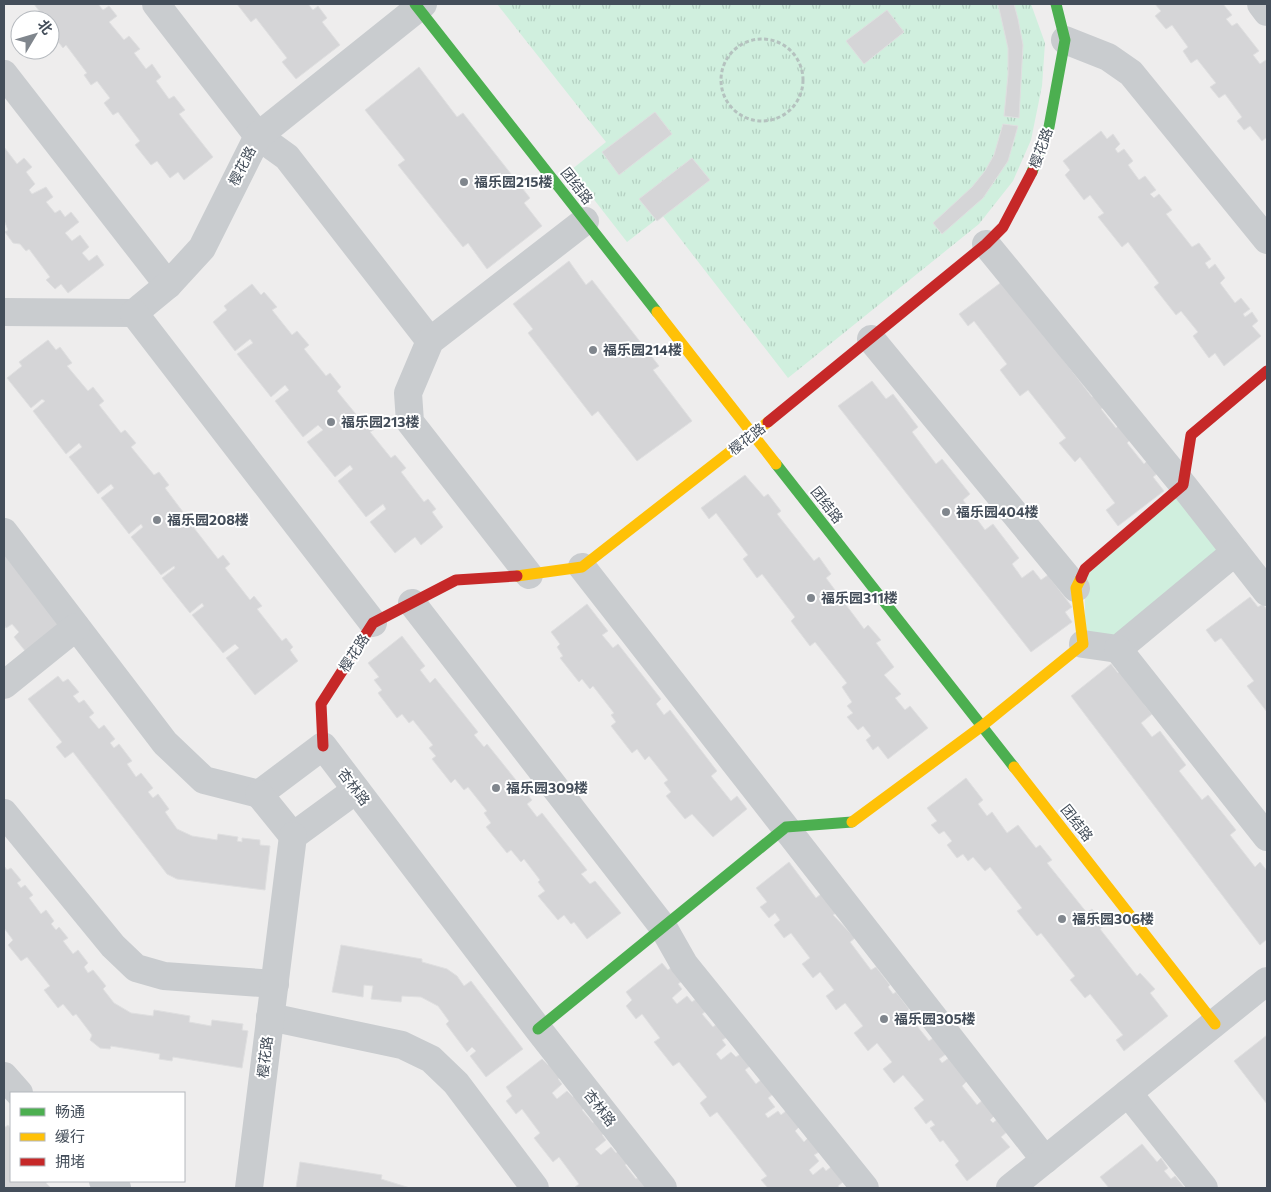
<svg xmlns="http://www.w3.org/2000/svg" width="1271" height="1192" viewBox="0 0 1271 1192" font-family="Commissioner,'Noto Sans SC',sans-serif">
	<style>
		.green { fill: #d0efde }
		.park { fill: url(#park-tufts) }
		.building { fill: #d5d5d7; stroke: #dfdfe0 }
		.lines { fill: none; stroke-linecap: round; stroke-linejoin: round }
		.path { stroke: #b5c2bf; stroke-width: 3; stroke-dasharray: 4 2.5; stroke-linecap: butt }
		.street { stroke: #c9cccf; stroke-width: 28 }
		.fast { stroke: #4caf50; stroke-width: 11 }
		.slow { stroke: #ffc107; stroke-width: 11 }
		.jam { stroke: #c62828; stroke-width: 11 }
		.poi-dot { fill: #80868d; stroke: #fff; stroke-width: 2 }
		.labels { text-anchor: middle; stroke-width: 4; stroke-linejoin: round; paint-order: stroke }
		.street-label { font-size: 14px; fill: #444e5a; stroke: #fff }
		.poi-label { font-size: 14px; font-weight: bold; fill: #444e5a; stroke: #fff; text-anchor: start }
	</style>
	<defs>
		<pattern id="park-tufts" width="24" height="20" patternUnits="userSpaceOnUse" patternTransform="scale(1.25)"><rect width="24" height="20" fill="#d0efde"/><path d="M3 7l-1-3M5 7V3M7 7l1-3M15 17l-1-3M17 17v-4M19 17l1-3" fill="none" stroke="#b4cfc1"/></pattern>
	</defs>
	<rect width="100%" height="100%" fill="#eeeded"/>
	<polygon class="green" points="1183,487 1237,557 1117,647 1085,643 1085,566"/>
	<polygon class="park" points="497,4 1031,4 1045,43 1042,86 1031,140 1013,181 979,224 788,378 662,215 627,242 571,170 606,142"/>
	<g class="building">
		<polygon points="34,4 98,4 103,10 109,6 117,16 109,22 124,40 129,36 140,49 134,53 146,69 152,64 161,77 156,81 169,99 174,96 185,110 179,114 213,157 184,180 178,172 170,178 157,161 151,165 135,145 140,141 118,112 113,115 104,103 110,98 97,81 91,85 84,75 87,73 66,45 63,48 50,31 50,20 46,20"/>
		<polygon points="237,4 308,4 313,10 318,6 327,18 322,22 340,45 296,79 282,62 287,58 256,18 251,22"/>
		<polygon points="998,4 1014,4 1018,19 1023,45 1019,118 1004,116 1008,75 1008,48"/>
		<polygon points="1155,4 1223,4 1232,15 1226,19 1232,26 1237,23 1259,51 1253,55 1260,64 1266,60 1267,62 1267,137 1262,141 1250,126 1244,130 1237,121 1242,117 1225,94 1219,98 1210,87 1216,83 1197,59 1191,63 1183,51 1188,47 1172,25 1166,29 1155,16 1161,11"/>
		<polygon points="887,10 904,32 864,64 846,41"/>
		<polygon points="419,67 457,117 463,113 530,198 524,203 542,226 487,269 468,243 463,247 398,165 405,160 365,110"/>
		<polygon points="655,112 672,134 619,175 602,152"/>
		<polygon points="1003,124 1018,126 1008,161 983,198 942,234 933,223 972,187 985,171 994,155"/>
		<polygon points="1101,131 1107,139 1113,134 1120,144 1115,149 1118,153 1124,149 1133,161 1128,165 1139,180 1145,176 1156,190 1150,194 1154,198 1159,194 1172,210 1166,214 1192,247 1199,243 1211,259 1205,263 1209,269 1215,264 1225,278 1220,283 1235,303 1241,298 1250,309 1243,314 1245,317 1252,312 1258,321 1252,326 1261,336 1224,366 1215,353 1209,358 1193,336 1198,332 1181,311 1176,315 1154,287 1159,283 1128,242 1122,247 1098,217 1104,213 1090,195 1084,200 1065,175 1070,170 1063,161"/>
		<polygon points="4,147 17,164 24,158 32,167 26,172 35,184 29,190 32,194 46,187 53,197 46,202 55,213 60,210 65,217 71,212 79,222 65,233 72,241 80,235 89,247 82,253 89,261 97,255 104,265 68,293 61,284 55,289 46,280 50,277 29,249 26,251 20,244 13,243 5,232 8,230 4,220"/>
		<polygon points="692,158 710,180 657,221 639,199"/>
		<polygon points="569,261 586,285 592,280 659,366 653,370 692,421 637,461 598,411 592,416 528,333 533,329 513,304"/>
		<polygon points="1003,281 1092,397 1097,394 1106,406 1101,409 1116,428 1120,424 1131,439 1127,443 1144,464 1148,460 1158,473 1153,477 1164,491 1118,526 1106,510 1115,503 1080,457 1075,462 1059,443 1066,438 1028,390 1020,396 1000,370 1007,364 974,321 968,326 959,314"/>
		<polygon points="252,284 261,295 264,292 277,307 272,310 292,335 297,331 309,345 304,349 326,376 330,373 341,387 337,391 359,418 364,415 375,429 370,432 391,458 395,455 406,468 401,472 424,502 428,499 436,509 432,512 443,527 421,545 415,537 395,553 370,522 386,509 383,504 366,517 338,481 353,469 350,465 335,477 307,442 323,430 318,425 303,437 275,401 289,390 285,385 271,397 237,354 253,343 250,339 235,351 213,322 227,310 224,306"/>
		<polygon points="48,340 56,350 60,347 72,363 67,366 88,391 93,387 104,401 99,405 121,433 125,430 136,443 131,447 154,475 159,472 169,485 165,488 186,516 190,513 199,524 194,528 218,559 223,555 230,564 225,568 250,600 254,596 262,606 257,609 282,641 286,638 293,647 290,650 298,661 255,695 226,658 239,648 235,644 223,653 192,615 204,606 202,603 190,613 162,578 175,568 174,566 161,575 131,537 143,527 141,524 129,534 101,498 114,488 111,484 98,494 69,457 82,447 79,443 66,454 33,411 45,401 42,399 31,408 7,378 22,366 19,362"/>
		<polygon points="872,381 886,399 893,394 918,427 912,432 936,464 942,459 970,494 963,500 985,530 993,524 1019,558 1012,564 1022,578 1033,570 1041,580 1048,575 1072,607 1065,612 1072,622 1031,652 838,406"/>
		<polygon points="745,475 764,497 768,494 781,511 777,514 814,561 819,557 831,574 826,578 864,629 868,625 881,640 876,643 894,667 884,675 901,694 895,698 905,710 910,706 928,728 888,759 878,746 873,750 866,740 871,736 863,726 858,730 847,717 853,713 847,706 852,702 842,687 847,683 815,642 810,646 791,621 795,617 762,574 757,578 743,559 748,555 716,513 709,519 701,508"/>
		<polygon points="4,551 64,623 26,652 14,637 19,632 12,624 6,628 4,625"/>
		<polygon points="1250,597 1258,607 1263,604 1267,610 1267,712 1247,686 1254,681 1221,638 1215,642 1206,630"/>
		<polygon points="587,604 608,631 602,635 613,648 618,644 661,699 656,704 664,715 670,710 717,771 711,776 731,801 737,796 747,809 713,837 692,814 685,819 666,796 671,792 664,783 668,780 649,756 645,760 637,749 632,753 611,726 616,722 611,715 614,713 593,686 590,689 582,679 579,682 560,658 563,656 557,647 560,644 551,632"/>
		<polygon points="402,636 425,666 420,670 430,683 435,678 478,732 474,735 484,747 487,744 532,800 527,804 537,817 542,813 587,870 581,874 590,884 595,881 621,913 587,939 574,922 571,924 564,915 558,920 538,896 545,891 538,882 540,880 524,859 521,862 511,850 507,853 486,827 491,823 484,813 487,811 468,787 464,790 455,779 451,783 432,759 436,756 429,748 433,745 413,720 409,723 402,714 397,718 378,693 382,690 374,680 379,677 368,663"/>
		<polygon points="1111,664 1118,673 1125,667 1150,699 1144,704 1152,714 1141,723 1152,737 1160,731 1186,765 1179,771 1202,800 1208,795 1236,830 1230,835 1255,867 1260,862 1267,871 1267,939 1260,945 1071,696"/>
		<polygon points="58,676 63,682 68,679 79,692 73,696 79,703 84,700 94,713 89,717 99,729 104,725 115,739 110,743 114,748 119,744 132,761 127,764 136,777 141,773 153,788 148,792 153,798 158,794 169,809 165,812 177,829 192,836 217,840 218,834 238,837 237,841 242,842 242,838 260,840 260,845 270,846 265,890 177,879 167,874 73,752 65,758 56,747 62,742 28,699"/>
		<polygon points="966,778 983,800 978,804 987,816 992,812 1007,833 1018,825 1036,848 1040,845 1052,860 1047,863 1087,913 1092,909 1105,925 1100,929 1137,976 1140,973 1155,989 1150,993 1168,1016 1124,1051 1116,1040 1123,1035 1090,994 1085,998 1070,980 1075,976 1041,933 1037,936 1017,911 1022,908 990,867 985,871 973,857 968,861 963,854 957,858 947,845 952,841 944,831 939,834 931,825 937,821 927,808"/>
		<polygon points="789,862 816,898 821,894 836,913 833,915 855,938 850,942 871,970 876,967 890,985 888,987 893,994 896,992 909,1009 906,1012 929,1041 933,1038 946,1054 939,1059 942,1063 949,1058 967,1081 962,1086 977,1105 984,1099 996,1114 990,1120 993,1123 999,1118 1009,1130 1001,1137 1010,1147 967,1181 955,1165 959,1161 943,1140 940,1142 930,1128 935,1125 931,1120 926,1124 914,1108 924,1100 903,1075 894,1083 883,1069 892,1062 877,1043 868,1051 854,1033 863,1026 845,1003 836,1010 826,996 834,990 820,972 813,978 802,964 810,958 791,933 784,938 774,925 780,920 775,913 769,918 760,907 767,902 756,888"/>
		<polygon points="4,866 7,870 11,868 21,880 17,883 21,888 25,885 33,895 29,898 41,914 46,910 54,921 51,924 56,930 59,927 68,938 63,941 73,954 78,950 88,963 84,967 88,973 93,970 106,986 103,989 114,1003 131,1013 153,1016 154,1010 190,1016 189,1022 211,1026 212,1020 243,1024 242,1030 248,1031 242,1068 173,1057 172,1061 159,1059 160,1054 111,1046 110,1049 100,1048 90,1040 92,1035 76,1014 73,1016 63,1004 58,1008 44,990 50,986 27,957 21,961 8,945 13,940 4,928"/>
		<polygon points="341,945 422,959 422,962 447,969 457,976 464,986 471,981 523,1049 486,1077 470,1056 476,1051 472,1047 467,1052 446,1024 449,1021 438,1006 421,997 402,996 401,1002 371,999 373,986 364,985 363,997 332,992"/>
		<polygon points="662,963 668,970 672,967 683,980 678,984 682,989 672,998 677,1004 687,996 692,1002 696,999 706,1011 702,1014 713,1027 717,1024 727,1037 722,1040 726,1045 716,1054 721,1060 731,1052 736,1057 742,1053 751,1065 745,1070 756,1084 762,1079 773,1094 768,1098 775,1107 765,1114 768,1118 778,1111 781,1115 786,1111 799,1127 795,1131 804,1142 808,1138 819,1152 814,1155 819,1161 809,1170 813,1175 823,1167 826,1171 831,1167 843,1182 838,1186 839,1188 768,1188 761,1180 767,1176 717,1112 710,1117 700,1103 707,1097 679,1062 673,1066 654,1042 660,1038 642,1014 636,1019 626,1006 632,1000 626,992"/>
		<polygon points="1267,1035 1267,1104 1234,1061"/>
		<polygon points="542,1059 548,1065 552,1062 563,1076 558,1079 562,1084 552,1093 557,1099 567,1091 573,1097 576,1094 586,1106 582,1110 593,1123 597,1120 607,1132 602,1135 606,1140 595,1149 601,1155 611,1147 616,1153 621,1148 631,1161 625,1165 636,1179 642,1175 653,1188 574,1188 579,1184 559,1157 553,1162 534,1138 540,1133 522,1109 516,1114 506,1101 512,1096 506,1087"/>
		<polygon points="8,1125 11,1129 11,1181 49,1181 46,1183 51,1188 4,1188 4,1128"/>
		<polygon points="1142,1144 1157,1162 1161,1158 1168,1168 1164,1171 1171,1179 1175,1176 1184,1187 1109,1188 1100,1177"/>
		<polygon points="300,1162 382,1175 381,1179 410,1188 296,1188"/>
	</g>
	<g class="lines">
		<circle class="path" cx="762" cy="80" r="41"/>
		<g class="street">
			<polyline points="156,4 258,136 287,157 430,341"/>
			<polyline points="1261,4 1267,12"/>
			<polyline points="1065,40 1108,57 1131,73 1267,240"/>
			<polyline points="4,74 168,285"/>
			<polyline points="986,244 1183,485 1267,592"/>
			<polyline points="4,312 134,313"/>
			<polyline points="134,313 168,285 202,248 258,136 423,4"/>
			<polyline points="134,313 373,623"/>
			<polyline points="871,339 1076,588"/>
			<polyline points="4,532 165,743 204,780 259,794 323,746 538,1029 663,1188"/>
			<polyline points="582,567 1045,1160"/>
			<polyline points="529,575 410,422 408,393 430,341 585,221"/>
			<polyline points="412,603 663,927 684,964 865,1188"/>
			<polyline points="1083,644 1118,649 1235,552"/>
			<polyline points="1118,649 1267,837"/>
			<polyline points="4,685 76,627"/>
			<polyline points="259,794 293,836"/>
			<polyline points="4,813 113,946 136,968 164,976 275,984"/>
			<polyline points="293,836 356,790"/>
			<polyline points="270,1017 402,1045 431,1059 456,1083 535,1188"/>
			<polyline points="4,1076 19,1093"/>
			<polyline points="1128,1093 1204,1188"/>
			<polyline points="103,1181 117,1188"/>
			<polyline points="249,1188 293,836"/>
			<polyline points="1010,1188 1267,981"/>
		</g>
		<g class="fast">
			<polyline points="415,4 657,312"/>
			<polyline points="1032,172 1049,127 1065,40 1056,4"/>
			<polyline points="776,464 1014,767"/>
			<polyline points="538,1029 786,827 852,822"/>
		</g>
		<g class="slow">
			<polyline points="657,312 776,464"/>
			<polyline points="517,576 582,567 768,422"/>
			<polyline points="1014,767 1215,1024"/>
			<polyline points="852,822 982,726 1083,644 1076,588 1081,578"/>
		</g>
		<g class="jam">
			<polyline points="768,422 986,244 1003,227 1032,172"/>
			<polyline points="1081,578 1085,569 1183,485 1191,435 1267,371"/>
			<polyline points="323,746 321,704 373,623 456,580 517,576"/>
		</g>
	</g>
	<g class="poi-dot">
		<circle cx="464" cy="182" r="5"/>
		<circle cx="593" cy="350" r="5"/>
		<circle cx="331" cy="422" r="5"/>
		<circle cx="946" cy="512" r="5"/>
		<circle cx="157" cy="520" r="5"/>
		<circle cx="811" cy="598" r="5"/>
		<circle cx="496" cy="788" r="5"/>
		<circle cx="1062" cy="919" r="5"/>
		<circle cx="884" cy="1019" r="5"/>
	</g>
	<g class="labels">
		<g class="street-label">
			<text transform="translate(1041 148) rotate(-70)" y="5">樱花路</text>
			<text transform="translate(242 166) rotate(-63)" y="5">樱花路</text>
			<text transform="translate(577 186) rotate(52)" y="5">团结路</text>
			<text transform="translate(747 439) rotate(-38)" y="5">樱花路</text>
			<text transform="translate(827 505) rotate(52)" y="5">团结路</text>
			<text transform="translate(354 653) rotate(-57)" y="5">樱花路</text>
			<text transform="translate(354 787) rotate(53)" y="5">杏林路</text>
			<text transform="translate(1077 823) rotate(52)" y="5">团结路</text>
			<text transform="translate(265 1057) rotate(-83)" y="5">樱花路</text>
			<text transform="translate(600 1108) rotate(52)" y="5">杏林路</text>
		</g>
		<g class="poi-label">
			<text x="474" y="187">福乐园215楼</text>
			<text x="603" y="355">福乐园214楼</text>
			<text x="341" y="427">福乐园213楼</text>
			<text x="956" y="517">福乐园404楼</text>
			<text x="167" y="525">福乐园208楼</text>
			<text x="821" y="603">福乐园311楼</text>
			<text x="506" y="793">福乐园309楼</text>
			<text x="1072" y="924">福乐园306楼</text>
			<text x="894" y="1024">福乐园305楼</text>
		</g>
	</g>
	<rect width="1271" height="1192" fill="none" stroke="#444e5a" stroke-width="10"/>
	<rect x="10" y="1092" width="175" height="90" fill="#ffffff" stroke="#b4b8bd"/>
	<rect x="20" y="1108" width="25" height="8" fill="#4caf50" stroke="#b4b8bd"/>
	<text x="55" y="1117" font-size="15" fill="#444e5a">畅通</text>
	<rect x="20" y="1133" width="25" height="8" fill="#ffc107" stroke="#b4b8bd"/>
	<text x="55" y="1142" font-size="15" fill="#444e5a">缓行</text>
	<rect x="20" y="1158" width="25" height="8" fill="#c62828" stroke="#b4b8bd"/>
	<text x="55" y="1167" font-size="15" fill="#444e5a">拥堵</text>
	<g transform="translate(35 35) rotate(52)"><circle r="24" fill="#ffffff" stroke="#b4b8bd"/>
	<path d="M0-4L9 19L0 12L-9 19Z" fill="#80868d"/>
	<text y="-8" font-size="14" font-weight="bold" text-anchor="middle" fill="#444e5a">北</text>
	</g>
</svg>
